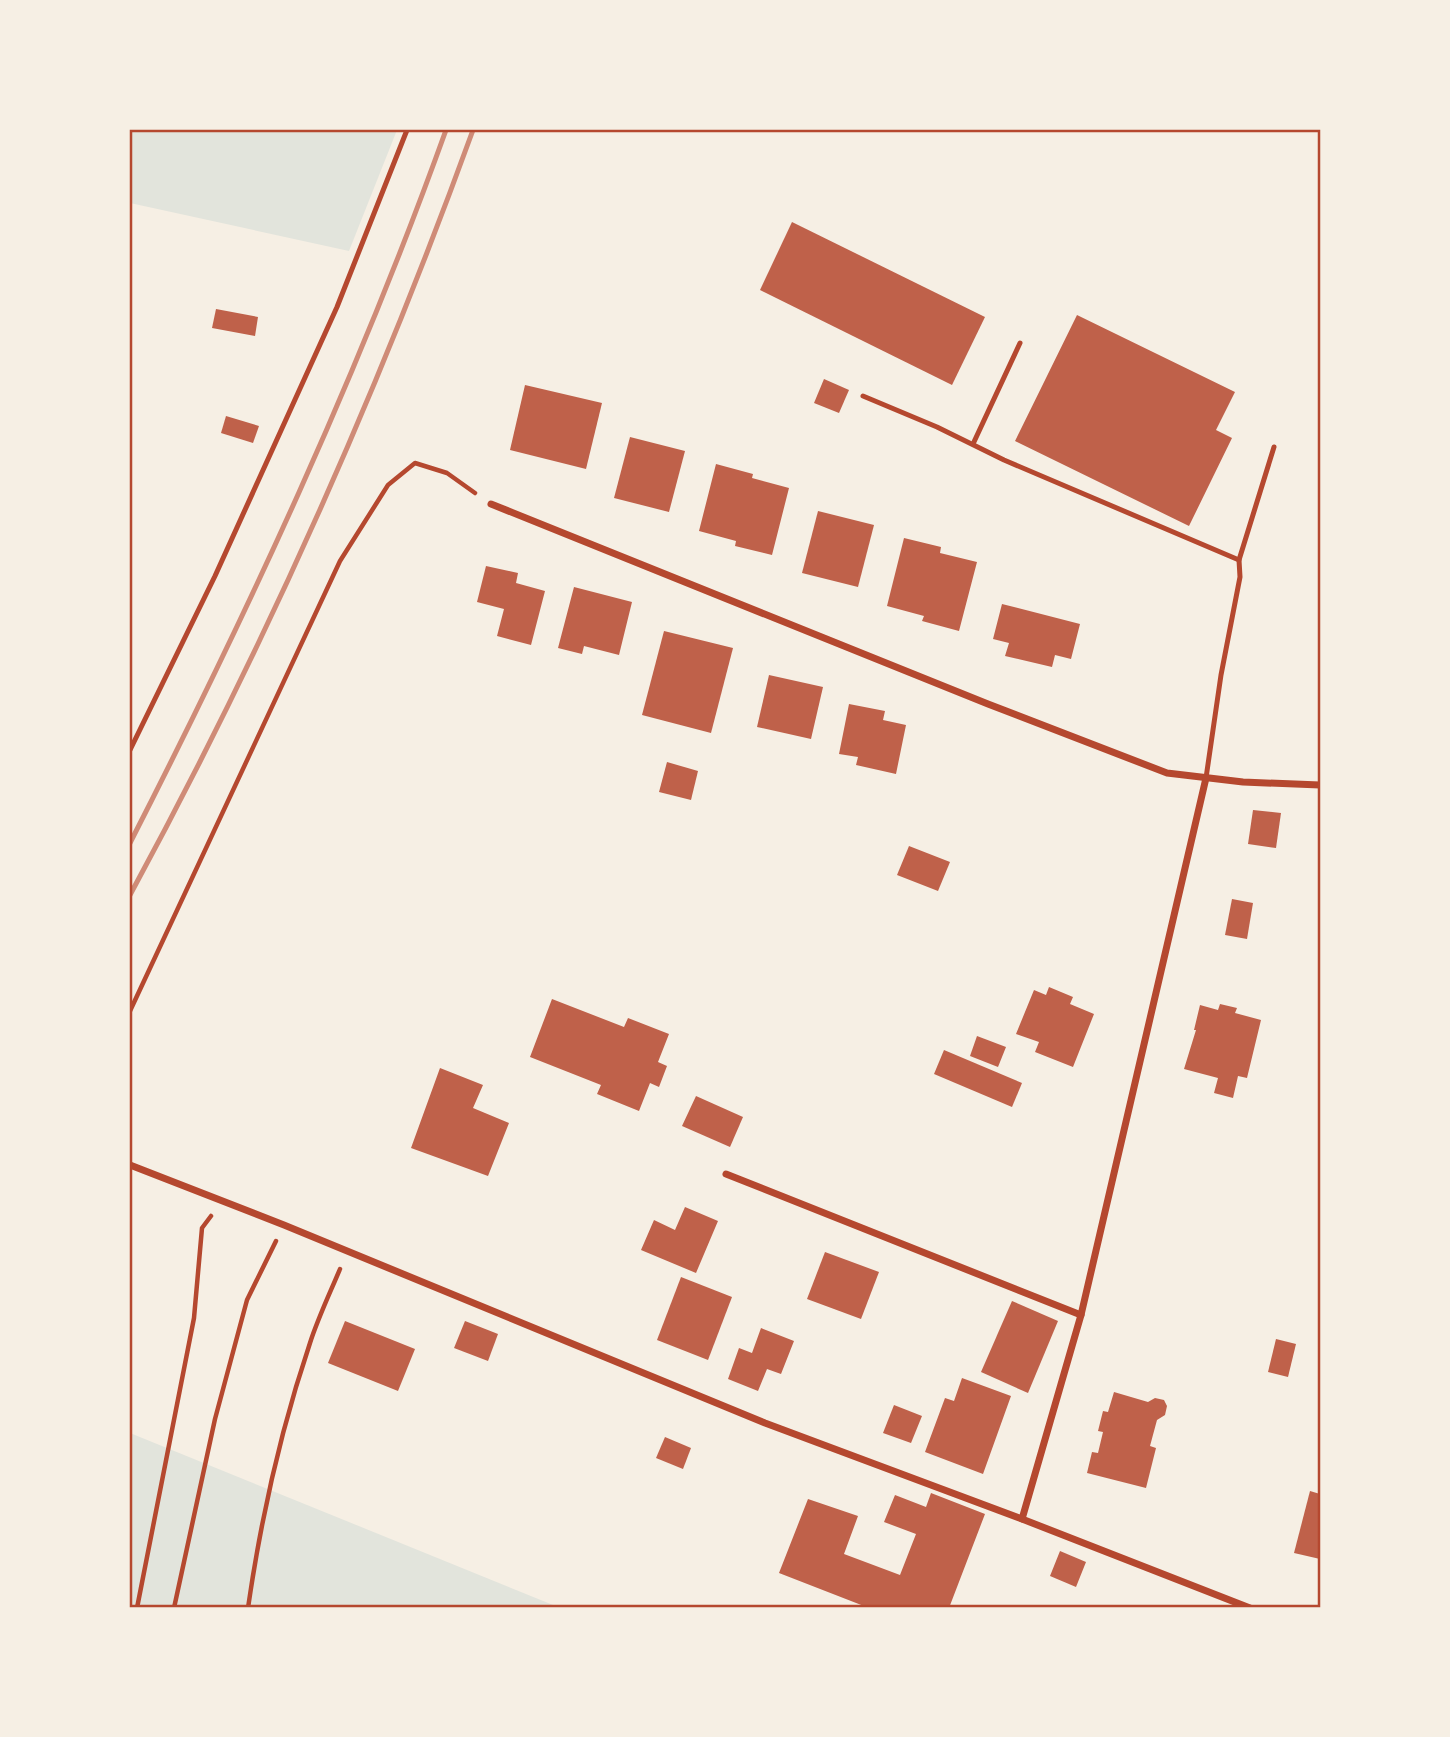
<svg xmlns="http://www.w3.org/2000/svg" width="1450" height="1737" viewBox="0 0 1450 1737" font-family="'Exo 2',sans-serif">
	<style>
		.green { fill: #e2e4dc }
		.building { fill: #bf614a }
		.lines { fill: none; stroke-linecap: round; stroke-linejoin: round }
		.path { stroke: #b5482f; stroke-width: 4.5 }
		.service { stroke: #b5482f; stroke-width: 5 }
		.minor { stroke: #b5482f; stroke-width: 7 }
		.rail { stroke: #cf8b77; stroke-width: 5 }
		.neatline { fill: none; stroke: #b5482f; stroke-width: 2.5 }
	</style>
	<rect width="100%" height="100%" fill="#f6efe4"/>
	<g class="green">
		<polygon points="130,130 397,130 349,251 130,203"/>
		<polygon points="130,1433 558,1607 130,1607"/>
	</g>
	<g class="building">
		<polygon points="792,222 985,317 952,385 760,290"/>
		<polygon points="216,309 258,317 255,336 212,328"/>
		<polygon points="1077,315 1235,392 1216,430 1232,438 1189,526 1015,441"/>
		<polygon points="824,379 849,390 839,413 814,403"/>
		<polygon points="525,385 602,403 586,469 510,450"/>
		<polygon points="226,416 259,426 253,443 221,433"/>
		<polygon points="630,437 685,451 669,512 614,498"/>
		<polygon points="716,464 753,474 752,478 789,488 772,555 735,546 736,541 699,531"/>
		<polygon points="818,511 874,525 858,587 802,573"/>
		<polygon points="904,538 941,547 940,553 977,562 959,631 922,621 924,616 887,606"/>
		<polygon points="486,566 518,573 516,583 545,591 531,645 497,636 504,609 477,602"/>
		<polygon points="574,587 632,602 619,655 584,646 582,654 558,648"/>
		<polygon points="1002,604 1080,624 1071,659 1055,655 1052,667 1005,656 1009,643 993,639"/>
		<polygon points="664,631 733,648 711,733 642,715"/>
		<polygon points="769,675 823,687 811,739 757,727"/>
		<polygon points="849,704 885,711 883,720 906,725 896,774 856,765 858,757 839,754"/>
		<polygon points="667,762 698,771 691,800 659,792"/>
		<polygon points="1253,810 1281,813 1276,848 1248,844"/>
		<polygon points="909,846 950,862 938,891 897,875"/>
		<polygon points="1232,899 1253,903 1247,939 1225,935"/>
		<polygon points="1049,987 1073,997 1070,1004 1094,1014 1073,1067 1035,1052 1039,1042 1016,1034 1034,990 1046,995"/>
		<polygon points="552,999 624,1027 628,1018 669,1034 658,1062 667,1066 659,1087 650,1083 639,1111 597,1094 601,1085 530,1057"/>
		<polygon points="1220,1004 1237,1008 1235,1013 1261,1020 1247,1078 1238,1076 1233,1098 1214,1093 1218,1078 1184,1069 1196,1030 1194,1030 1200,1005 1218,1010"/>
		<polygon points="977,1036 1006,1047 998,1067 970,1056"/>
		<polygon points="944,1050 1022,1083 1012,1107 934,1074"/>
		<polygon points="440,1068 483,1085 473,1108 509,1123 488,1176 411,1148"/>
		<polygon points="696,1096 743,1117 730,1147 682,1126"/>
		<polygon points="685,1207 718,1221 696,1273 641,1250 654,1220 675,1230"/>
		<polygon points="825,1252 879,1272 861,1319 807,1299"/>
		<polygon points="681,1277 732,1297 708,1360 657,1340"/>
		<polygon points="1012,1301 1058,1321 1028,1393 981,1372"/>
		<polygon points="345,1321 415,1349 398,1391 328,1363"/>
		<polygon points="465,1321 498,1334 488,1361 454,1348"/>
		<polygon points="761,1328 794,1341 781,1374 767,1369 758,1391 728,1379 739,1348 752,1353"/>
		<polygon points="1276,1339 1296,1344 1288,1377 1268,1372"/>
		<polygon points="962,1378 1011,1396 983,1474 925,1452 945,1398 954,1401"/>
		<polygon points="1114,1392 1148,1402 1155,1398 1164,1400 1167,1406 1165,1415 1157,1420 1150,1446 1156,1448 1146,1488 1087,1473 1092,1452 1098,1453 1103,1432 1098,1431 1103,1411 1108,1412"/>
		<polygon points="894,1405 922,1416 911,1443 883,1433"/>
		<polygon points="665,1437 691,1448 683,1469 656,1458"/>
		<polygon points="1310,1491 1320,1494 1320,1559 1294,1553"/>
		<polygon points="931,1493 985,1514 949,1608 869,1608 779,1573 808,1499 858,1516 844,1554 900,1575 916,1534 884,1522 895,1495 926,1507"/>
		<polygon points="1060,1551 1086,1562 1076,1587 1050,1576"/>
	</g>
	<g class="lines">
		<g class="path">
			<polyline points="130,1011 340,561 388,485 415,463 447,473 475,493"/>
			<polyline points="137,1608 194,1318 202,1228 211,1216"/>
			<polyline points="174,1608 215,1419 247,1300 276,1241"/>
			<path d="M248 1608C261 1518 281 1429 310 1343 318 1318 330 1293 340 1269"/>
		</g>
		<g class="service">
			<polyline points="863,396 937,427 1004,460 1239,560"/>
			<polyline points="973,444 1020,343"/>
			<polyline points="130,750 215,576 337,307 407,130"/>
			<polyline points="1206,778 1221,675 1240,577 1239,560 1274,447"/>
		</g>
		<g class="minor">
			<polyline points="491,504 988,704 1167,773 1243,782 1320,785"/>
			<polyline points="130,1165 284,1225 765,1423 1022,1519 1250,1608"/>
			<polyline points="726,1174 1081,1315"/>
			<polyline points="1022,1519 1081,1315 1206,778"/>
		</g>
		<g class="rail">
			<path d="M130 843C248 612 358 375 446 130"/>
			<path d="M130 895C263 650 378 392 473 130"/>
		</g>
	</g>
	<rect width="1450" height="1737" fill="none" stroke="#f6efe4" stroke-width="262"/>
	<rect x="131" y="131" width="1188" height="1475" class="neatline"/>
</svg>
